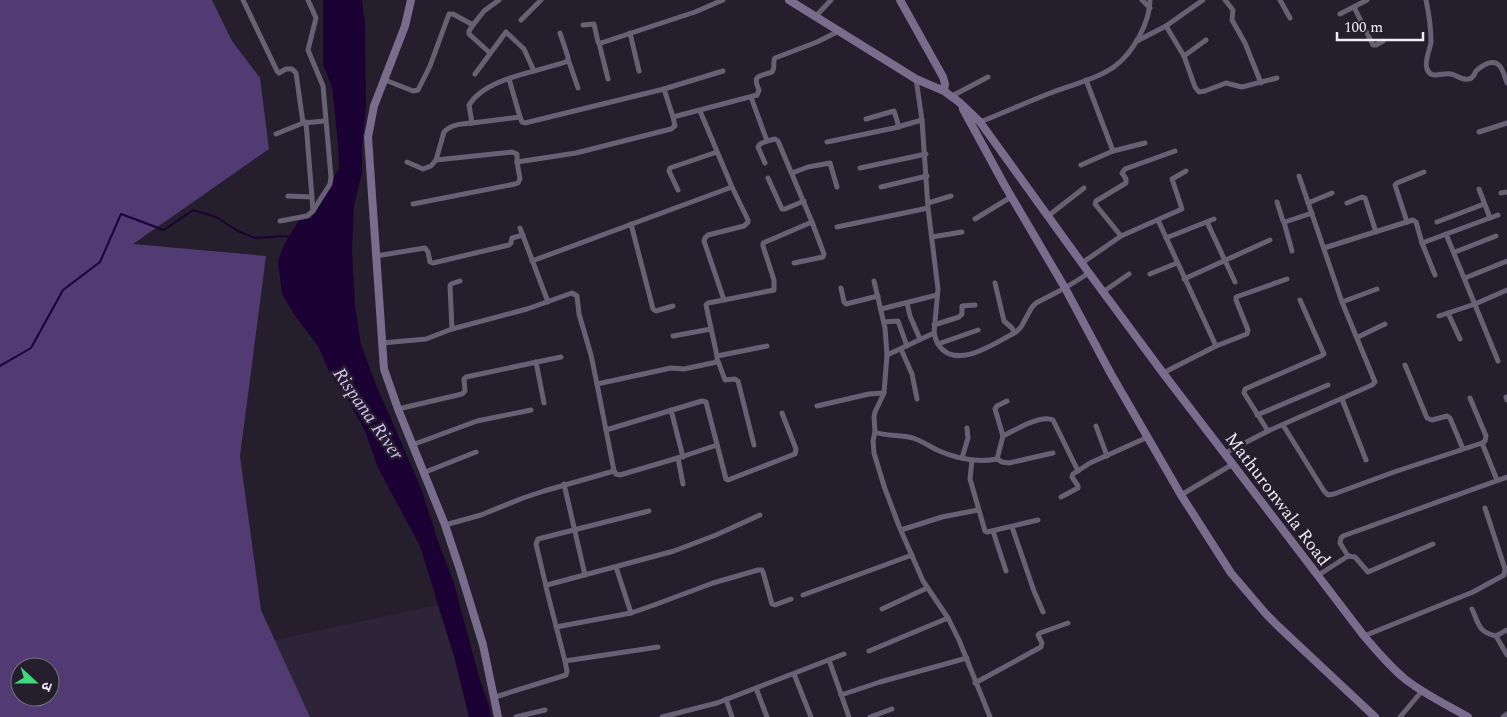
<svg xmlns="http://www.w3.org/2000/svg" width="1507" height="717" viewBox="0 0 1507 717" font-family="Spectral,'Noto Sans Devanagari',serif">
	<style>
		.built { fill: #2d2439 }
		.forest { fill: #523b72; fill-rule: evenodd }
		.water { fill: #1c0234 }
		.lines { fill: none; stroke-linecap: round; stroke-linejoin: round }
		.stream { stroke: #1c0234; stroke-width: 2 }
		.street { stroke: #686174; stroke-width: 5 }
		.secondary { stroke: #796d8d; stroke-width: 8 }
		.labels { text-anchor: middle; stroke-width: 5; stroke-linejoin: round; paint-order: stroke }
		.street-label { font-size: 18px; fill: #f0ecf7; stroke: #241e2d }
		.water-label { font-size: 19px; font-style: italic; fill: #d4c0f3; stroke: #241e2d }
	</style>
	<rect width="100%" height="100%" fill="#241e2d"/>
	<polygon class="built" points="437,605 454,656 469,717 310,717 275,640"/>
	<path class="forest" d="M0 0H212L232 41 260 78 269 149 133 244 266 256 240 456 261 610 310 717H0ZM20 667H50V697H20Z"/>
	<polygon class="water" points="323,0 362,0 365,25 366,106 362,146 362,173 354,205 352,251 355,306 361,345 377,387 421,488 438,541 454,583 479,677 489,706 491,717 469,717 454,656 420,546 378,468 365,431 347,398 330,374 318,346 295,316 282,294 278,261 285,243 299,220 311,218 339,168 338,143 332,87 323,65"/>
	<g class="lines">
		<polyline class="stream" points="0,366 31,348 63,290 100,262 121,214 164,230 193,210 216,217 238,231 255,238 285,236 289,237"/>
		<g class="street">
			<polyline points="243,0 277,71 279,73 286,69 292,69 296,73 303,123"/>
			<polyline points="1142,0 1150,8"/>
			<polyline points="1225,0 1233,10 1232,20 1245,43 1261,83"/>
			<polyline points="1280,0 1290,18"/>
			<path d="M1426 0C1429 14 1431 28 1431 42 1430 50 1424 61 1427 69 1431 80 1443 72 1451 74 1457 75 1463 81 1469 79 1474 78 1474 74 1476 71 1479 68 1482 66 1486 64 1501 58 1503 72 1507 83"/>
			<polyline points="1354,7 1373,45 1376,45 1383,41"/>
			<polyline points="1340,14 1367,0"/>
			<polyline points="816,16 831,0"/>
			<polyline points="521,20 541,0"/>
			<polyline points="473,25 469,31 469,34 490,53"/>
			<polyline points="583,25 594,24 598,42 601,43 695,12 723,0"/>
			<polyline points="1166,26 1184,56 1195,87 1199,92 1205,91 1226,83 1242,87 1277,78"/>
			<path d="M560 33 568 57V61C539 72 486 77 469 105L472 123 520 117 522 122 525 123 664 89 673 117"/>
			<polyline points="630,33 639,71"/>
			<polyline points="1137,41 1166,26 1203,0"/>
			<polyline points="599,43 608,79"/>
			<polyline points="1184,56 1206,40"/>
			<polyline points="568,59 578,88"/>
			<polyline points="475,74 506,32 524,49 534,71"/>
			<polyline points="509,79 520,117"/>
			<path d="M916 79 922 120 928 208 938 289 934 333 887 355 884 393 875 412 874 417 875 432C887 437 900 434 913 438 922 441 929 446 937 450 957 459 976 463 997 459L1003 436C1015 430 1041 414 1053 420L1078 471"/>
			<polyline points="385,80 413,91 418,90 430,66 449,14 453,14 473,25 484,11 499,0"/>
			<polyline points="1086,80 1113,151"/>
			<polyline points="664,89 723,71"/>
			<polyline points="952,96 988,77"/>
			<polyline points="751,97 767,141 775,139 778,141 812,222 824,254 823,257 794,263"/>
			<polyline points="700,111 732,187 748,220 748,222 744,226 708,235 705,238 704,241 724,300 774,290 774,280 763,246 763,243 812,222"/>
			<polyline points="866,119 894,111 899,127"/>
			<polyline points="306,122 313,211"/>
			<path d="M980 122C1003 113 1025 103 1048 94 1068 86 1098 79 1115 66 1133 53 1150 22 1150 0"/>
			<polyline points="1479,132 1507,123"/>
			<polyline points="276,134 303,123 325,121"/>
			<polyline points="827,142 894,128 922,120"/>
			<polyline points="1175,151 1125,169 1122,173 1126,179 1126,183 1096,201 1095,204 1121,236 1182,209 1172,179 1186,171"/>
			<path d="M436 160 444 132C451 124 462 124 472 123"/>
			<polyline points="407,162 423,169 431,166 436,160 512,152 517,154 517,162"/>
			<polyline points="765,163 758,147 760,144 767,141"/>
			<polyline points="1081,165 1113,151 1145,143"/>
			<polyline points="860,168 926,154"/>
			<polyline points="792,173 808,167 830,163 837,187"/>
			<polyline points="768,178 782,209 785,209 804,201"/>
			<polyline points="881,187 927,176"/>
			<polyline points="1479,189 1490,218"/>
			<polyline points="678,190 669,171 670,168 717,152"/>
			<polyline points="1501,193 1507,192"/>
			<polyline points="288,196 312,197"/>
			<polyline points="1277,202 1283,221 1285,222 1312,213"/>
			<polyline points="928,203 951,196"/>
			<polyline points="1308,203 1332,193"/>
			<polyline points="1347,203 1362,197 1365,198 1376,232"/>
			<path d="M413 204 515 184 518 183 520 179 517 162 576 153 671 129 675 126 673 117 757 95 759 90C752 74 759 77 772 72 776 67 772 62 775 58L817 42 839 31"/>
			<polyline points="1048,216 1084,188"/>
			<polyline points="975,219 1011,197"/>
			<polyline points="1158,220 1216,346 1163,373"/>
			<polyline points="280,221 307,216 313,211 330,184 331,177 323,86 308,50 316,18 308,0"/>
			<polyline points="1207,222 1235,282"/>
			<polyline points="1284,222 1292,251"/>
			<polyline points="1407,222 1395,185 1397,183 1424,172"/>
			<polyline points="1437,222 1484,204"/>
			<polyline points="631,224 653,309 656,311 673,306"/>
			<polyline points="837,227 928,208"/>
			<polyline points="520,228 548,302"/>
			<polyline points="1446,234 1498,361"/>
			<polyline points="932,237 962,232"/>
			<polyline points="1166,238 1214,219"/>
			<polyline points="1422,243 1498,215"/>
			<polyline points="1324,248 1413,220 1416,222 1422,243 1435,275"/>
			<polyline points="1455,252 1496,236"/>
			<polyline points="376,256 425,248 428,252 430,262 433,263 509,245 511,243 512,238 523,235"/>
			<polyline points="532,261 732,187"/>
			<polyline points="1082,263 1121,236"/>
			<polyline points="1150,274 1177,263"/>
			<polyline points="1465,278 1507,261"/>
			<polyline points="1184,279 1270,240"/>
			<polyline points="874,281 885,328 887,355"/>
			<polyline points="995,283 1004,321 1012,328 1014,332"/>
			<polyline points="841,288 844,302 846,304 878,296"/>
			<polyline points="1103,292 1129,274"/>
			<polyline points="1342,302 1377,289"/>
			<polyline points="907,303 910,316 920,339"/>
			<polyline points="881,309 937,295"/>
			<polyline points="1448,313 1460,339"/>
			<polyline points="1439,316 1475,304 1507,290"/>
			<polyline points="884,322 898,321 907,346"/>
			<polyline points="934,325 959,317 962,314 962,306 975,305"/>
			<polyline points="452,329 450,286 451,284 460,281"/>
			<path d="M934 333C935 336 936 341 938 344 955 372 997 342 1016 332L1021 327 1032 307 1036 303 1065 288 1089 273"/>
			<polyline points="673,336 711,329"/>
			<polyline points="1358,337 1385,324"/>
			<polyline points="382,343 426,339 452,329 527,309 572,293 577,296 579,314 591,355 597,384 614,471 544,491 523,498 481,515 445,525"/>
			<polyline points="938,344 978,330"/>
			<polyline points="1216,346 1247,334 1248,330 1236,300 1236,297 1287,279"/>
			<polyline points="901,349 912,374 917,399"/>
			<polyline points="717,356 706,305 708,303 724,300"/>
			<polyline points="718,361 725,380 735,379 738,381 754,445"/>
			<polyline points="536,362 544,403"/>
			<polyline points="1405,365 1427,418 1432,420 1447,416 1450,418 1463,449"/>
			<polyline points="597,384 671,368 684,369 717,362 717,356 767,346"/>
			<polyline points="1506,397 1507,400"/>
			<polyline points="1470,398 1486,436 1485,441 1482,443"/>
			<polyline points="1342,399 1366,460"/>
			<polyline points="817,406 869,394 884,393"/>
			<polyline points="398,409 462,394 465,391 464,379 466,377 561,357"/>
			<polyline points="671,410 683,457"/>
			<polyline points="1257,415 1328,385"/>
			<polyline points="1283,425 1324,491 1328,495 1334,494 1394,472 1482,443 1497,480"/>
			<polyline points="1096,426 1107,456"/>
			<polyline points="606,430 702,401 706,402 726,479 728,480 795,454 796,449 782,413"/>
			<polyline points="1268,431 1244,393 1245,389 1321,356 1324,354 1300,300"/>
			<polyline points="875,432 873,441 874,453 884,486 899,526 923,581 948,618 959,640 990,717"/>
			<polyline points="1003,436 995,409 997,406 1007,401"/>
			<polyline points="412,445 477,421 531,410"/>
			<polyline points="1225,453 1268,431 1372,385 1375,382 1342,302 1299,176"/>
			<polyline points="678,458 683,484"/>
			<polyline points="962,458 968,438 967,428"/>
			<polyline points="997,459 1002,462 1009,463 1053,453"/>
			<polyline points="972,460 970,479 985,531 987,532 1038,520"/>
			<polyline points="614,471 616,474 620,475 681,457 717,445"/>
			<polyline points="423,473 476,452"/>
			<polyline points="564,484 585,575"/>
			<polyline points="1181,495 1233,464"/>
			<polyline points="1061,497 1078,488 1078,486 1072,477 1073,474 1090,463 1148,437"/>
			<polyline points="1012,527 1034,591 1043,612"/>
			<polyline points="901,530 942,517 978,510"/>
			<polyline points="993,531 1006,571"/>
			<polyline points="1348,556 1355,557 1368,572 1433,544"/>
			<polyline points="616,567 631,613"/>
			<polyline points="1317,576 1348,556 1340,543 1341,538 1343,536 1507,477"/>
			<polyline points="546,586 536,544 538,539 649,511"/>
			<polyline points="803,595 912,555"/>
			<polyline points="882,609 927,588"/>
			<path d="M1472 609C1479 624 1478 632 1496 636"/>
			<polyline points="556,627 631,613 654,605 713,583 758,570 762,570 763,572 772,604 775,605 791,599"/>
			<polyline points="1507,630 1496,636 1507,655"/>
			<polyline points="1364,636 1473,592 1504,575 1505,569 1485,508"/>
			<polyline points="869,651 948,618"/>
			<polyline points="829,660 849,717"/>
			<polyline points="565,661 658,647"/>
			<polyline points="794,674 811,717"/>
			<polyline points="975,683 1041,647 1042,643 1038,635 1040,633 1068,623"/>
			<polyline points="756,688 767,717"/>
			<polyline points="841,695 880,682 967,658"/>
			<polyline points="495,697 566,675 567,671 565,661 546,587 547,585 674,551 716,535 760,515"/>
			<polyline points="726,699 732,717"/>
			<polyline points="516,717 545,710"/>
			<polyline points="662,717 717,703 844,654"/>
			<polyline points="870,717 892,709"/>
			<polyline points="1400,717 1422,691"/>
			<polyline points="1503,717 1507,714"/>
		</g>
		<g class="secondary">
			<polyline points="411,0 405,26 374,106 368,137 384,369 398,409 445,525 460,570 483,645 498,717"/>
			<path d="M789 0 916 79 944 91 959 102 980 122 1089 273 1163 373 1364 636C1377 651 1389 666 1405 679 1424 694 1447 705 1468 717"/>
			<polyline points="900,0 943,77 945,84 944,91"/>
			<polyline points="963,109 1005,186 1065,288 1111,374 1181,495 1231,573 1266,614 1279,627 1375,717"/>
		</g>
	</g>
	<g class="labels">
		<g class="street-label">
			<text transform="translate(1278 499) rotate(53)" y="6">Mathuronwala Road</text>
		</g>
		<g class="water-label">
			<text transform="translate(369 413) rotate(55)" y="7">Rispana River</text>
		</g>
	</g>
	<g transform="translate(35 682) rotate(111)"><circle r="24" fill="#241e2d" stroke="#76707e"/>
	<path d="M0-4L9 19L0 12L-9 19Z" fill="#41d77c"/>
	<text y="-8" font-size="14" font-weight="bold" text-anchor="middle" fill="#f0ecf7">उ</text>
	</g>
	<path d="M1337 32v8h86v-8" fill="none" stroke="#f0ecf7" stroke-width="2.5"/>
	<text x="1344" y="32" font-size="15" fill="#f0ecf7" stroke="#241e2d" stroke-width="4" paint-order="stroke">100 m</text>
</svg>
